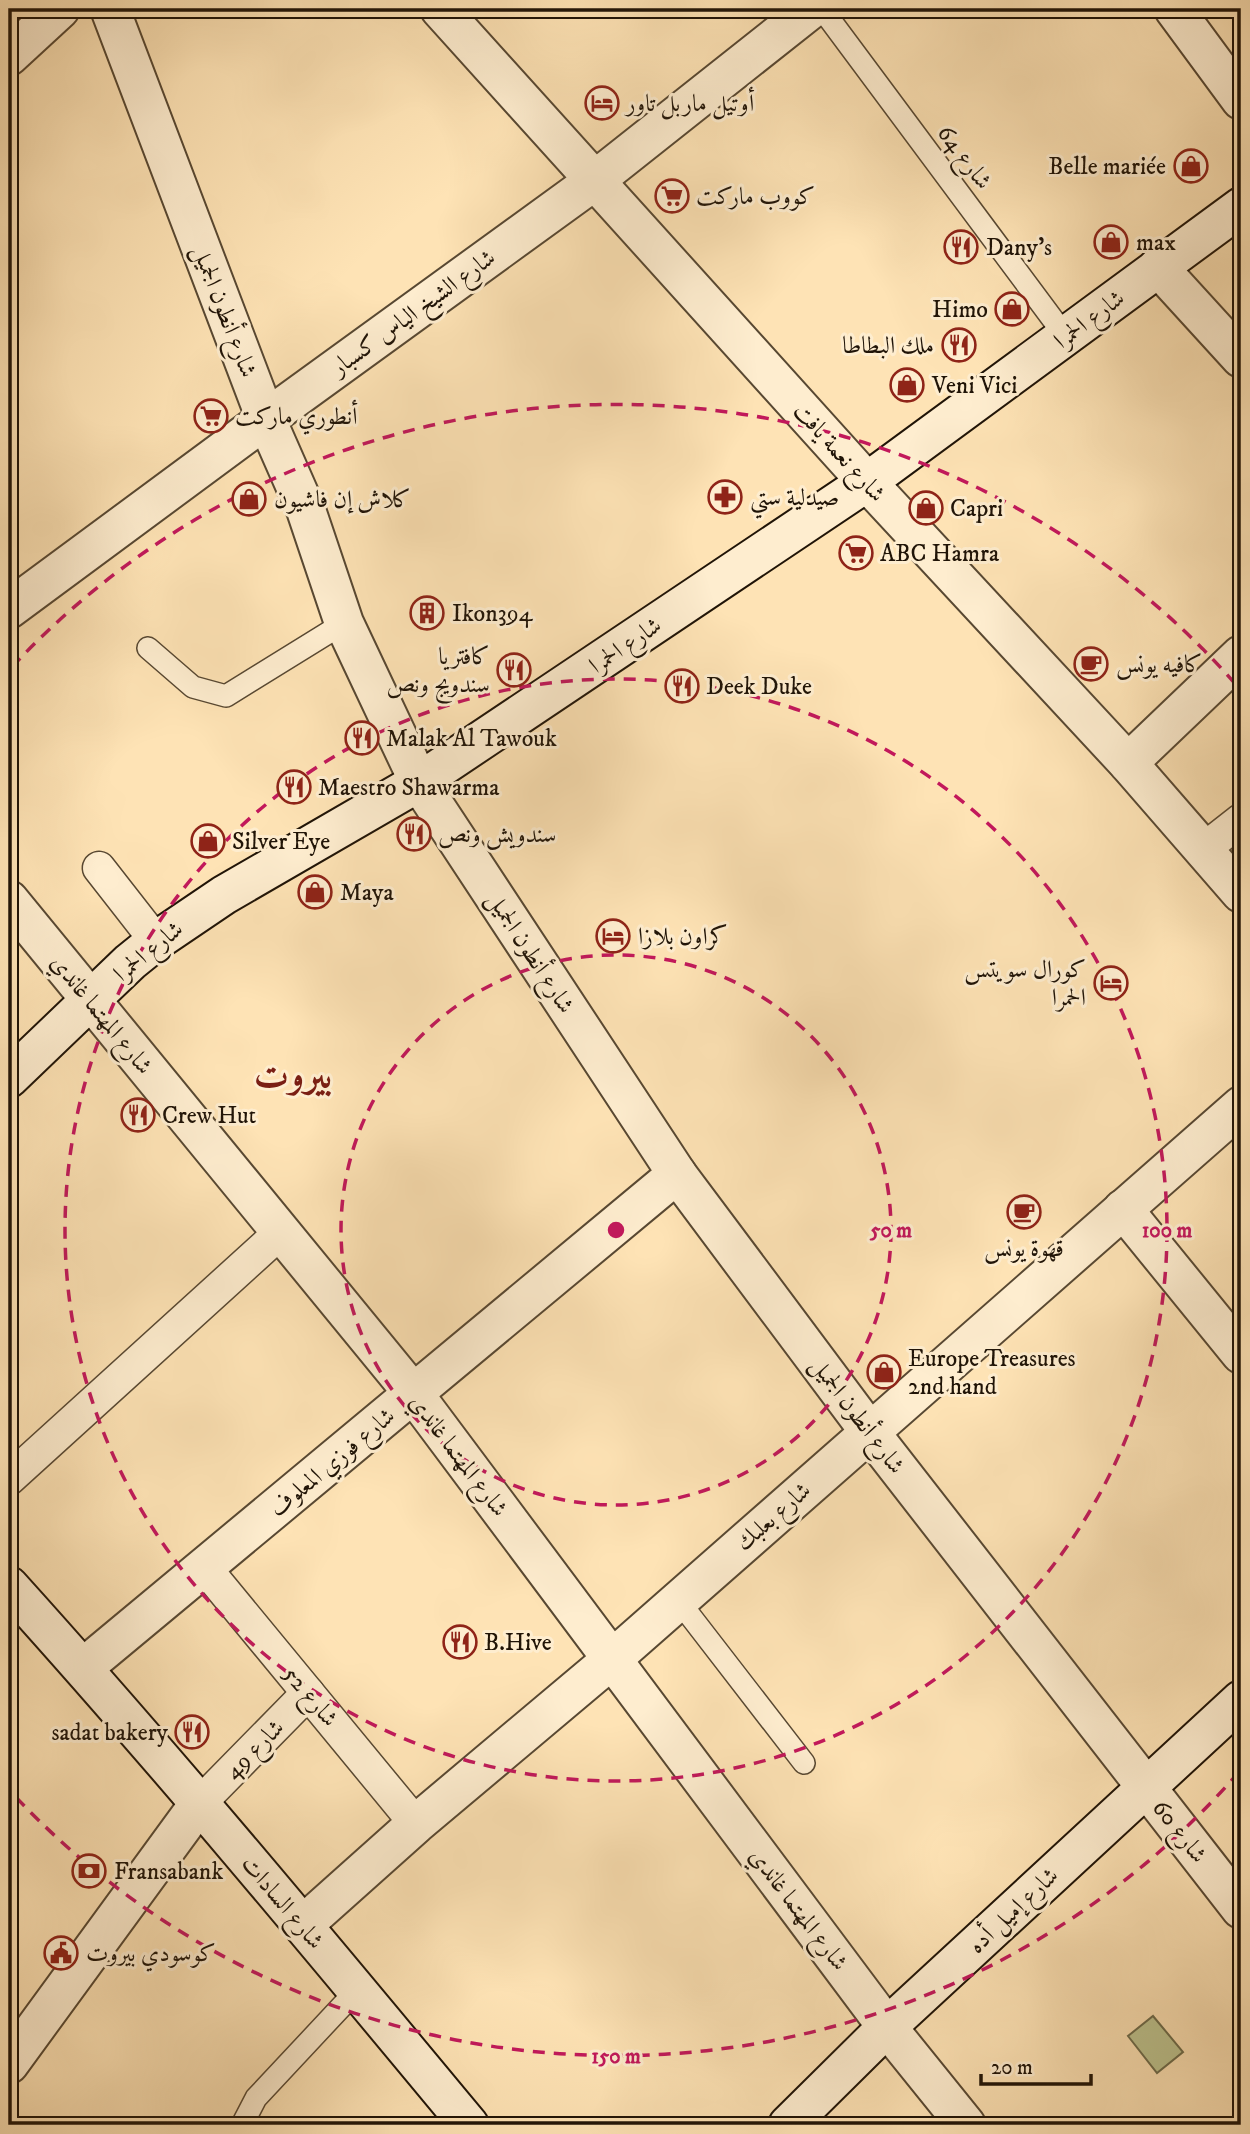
<svg xmlns="http://www.w3.org/2000/svg" width="1250" height="2134" viewBox="0 0 1250 2134" font-family="'IM FELL DW Pica',Amiri,serif">
	<style>
		.green { fill: #bdc490; stroke: #6e6c4c; stroke-width: 2 }
		.lines { fill: none; stroke-linecap: round; stroke-linejoin: round }
		.service-casing { stroke: #584832; stroke-width: 24 }
		.pedestrian-casing { stroke: #584832; stroke-width: 35 }
		.minor-casing { stroke: #584832; stroke-width: 42 }
		.secondary-casing { stroke: #201407; stroke-width: 42 }
		.service { stroke: #feedcf; stroke-width: 21 }
		.pedestrian { stroke: #feedcf; stroke-width: 32 }
		.minor { stroke: #feedcf; stroke-width: 38 }
		.secondary { stroke: #feedcf; stroke-width: 38 }
		.ring { fill: none; stroke: #c2185b; stroke-width: 3.5; stroke-dasharray: 12 9 }
		.labels { text-anchor: middle; stroke-width: 6; stroke-linejoin: round; paint-order: stroke }
		.poi-label { font-size: 24px; fill: #201407; stroke: #feedcf; text-anchor: start }
		.street-label { font-size: 24px; fill: #201407; stroke: #feedcf }
		.town-label { font-size: 38px; font-weight: bold; fill: #7a1f14; stroke: #feedcf }
		.centre { fill: #c2185b; stroke: #feedcf; stroke-width: 3.5 }
		.ring-label { font-size: 21px; text-anchor: middle; font-weight: bold; fill: #c2185b; stroke: #feedcf; stroke-width: 6; stroke-linejoin: round; paint-order: stroke }
	</style>
	<rect width="100%" height="100%" fill="#fee3b5"/>
	<filter id="stains"><feTurbulence type="fractalNoise" baseFrequency=".00286" numOctaves="4"/><feColorMatrix values="0 0 0 0 .2 0 0 0 0 .09 0 0 0 0 .02 0 0 0 .5 -.17"/></filter>
	<radialGradient id="worn" r=".72"><stop offset=".6" stop-color="#630" stop-opacity="0"/><stop offset="1" stop-color="#630" stop-opacity=".3"/></radialGradient>
	<polygon class="green" points="1153,2016 1183,2052 1157,2073 1128,2036"/>
	<g class="lines">
		<defs>
			<g id="service">
				<polyline points="822,9 1066,337"/>
				<polyline points="148,648 193,687 226,696 344,623"/>
				<polyline points="678,1600 804,1763"/>
				<polyline points="242,2125 256,2098 357,1990"/>
			</g>
			<g id="pedestrian">
				<polyline points="1204,849 1241,820"/>
				<polyline points="99,868 156,941"/>
				<polyline points="9,1479 282,1231"/>
				<polyline points="205,1568 416,1824"/>
				<polyline points="199,1804 308,1693"/>
			</g>
			<g id="minor">
				<polyline points="110,9 266,419 306,510 344,623 419,782 677,1174 869,1431 1241,1909"/>
				<polyline points="440,9 867,482 1128,763 1241,893"/>
				<polyline points="1174,9 1241,100"/>
				<polyline points="9,56 60,9"/>
				<polyline points="1158,267 1241,358"/>
				<polyline points="9,609 266,419 594,181 811,9"/>
				<polyline points="1128,763 1241,655"/>
				<polyline points="9,900 413,1393 887,2027 966,2125"/>
				<polyline points="1123,1209 1241,1354"/>
				<polyline points="83,1668 677,1174"/>
				<polyline points="303,1925 416,1824 611,1660 1241,1106"/>
				<polyline points="9,2064 199,1804"/>
			</g>
			<g id="secondary">
				<polyline points="9,1078 130,962 156,941 224,895 419,782 867,482 1241,207"/>
				<path d="M9 1586C167 1761 318 1943 469 2125"/>
				<polyline points="788,2125 887,2027 1241,1700"/>
			</g>
		</defs>
		<use href="#service" class="service-casing"/>
		<use href="#pedestrian" class="pedestrian-casing"/>
		<use href="#minor" class="minor-casing"/>
		<use href="#secondary" class="secondary-casing"/>
		<use href="#service" class="service"/>
		<use href="#pedestrian" class="pedestrian"/>
		<use href="#minor" class="minor"/>
		<use href="#secondary" class="secondary"/>
	</g>
	<g class="ring">
		<circle cx="616" cy="1230" r="275"/>
		<circle cx="616" cy="1230" r="551"/>
		<path d="M1239 1772A826 826 0 0 1 12 1793M12 667A826 826 0 0 1 1239 688"/>
	</g>
	<defs>
		<symbol id="hotel-ring" viewBox="-11 -11 22 22"><circle r="9.5" fill="#feedcf" stroke="#8f2418" stroke-width="1.5"/><path d="M-6-4.5h1.5V1H6V5H4.5V3h-9V5H-6ZM-4 0a1.8 1.8 0 1 1 3.6 0ZM.5 0V-2.5h3Q6-2.5 6 0Z" fill="#8f2418"/></symbol>
		<symbol id="shop-ring" viewBox="-11 -11 22 22"><circle r="9.5" fill="#feedcf" stroke="#8f2418" stroke-width="1.5"/><path d="M-5-2.5h2.3a2.7 3.5 0 0 1 5.4 0H5L5.5 6h-11ZM-1.5-2.5h3a1.5 2.3 0 0 0-3 0Z" fill="#8f2418"/></symbol>
		<symbol id="supermarket-ring" viewBox="-11 -11 22 22"><circle r="9.5" fill="#feedcf" stroke="#8f2418" stroke-width="1.5"/><path d="M-6-5.5h2.5l.6 2H6L4.5 2H-2.5L-4.4-4H-6ZM-1.5 3.2a1.3 1.3 0 1 0 .1 0ZM3 3.2a1.3 1.3 0 1 0 .1 0Z" fill="#8f2418"/></symbol>
		<symbol id="restaurant-ring" viewBox="-11 -11 22 22"><circle r="9.5" fill="#feedcf" stroke="#8f2418" stroke-width="1.5"/><path d="M-5-6h1v4h1v-4h1v4h1v-4h1v5L-1.5 .5V6h-2V.5L-5-1ZM5-6V6H3V1.5H1.5Q1.5-4 5-6Z" fill="#8f2418"/></symbol>
		<symbol id="pharmacy-ring" viewBox="-11 -11 22 22"><circle r="9.5" fill="#feedcf" stroke="#8f2418" stroke-width="1.5"/><path d="M-2-6h4v4h4v4h-4v4h-4v-4h-4v-4h4Z" fill="#8f2418"/></symbol>
		<symbol id="building-ring" viewBox="-11 -11 22 22"><circle r="9.5" fill="#feedcf" stroke="#8f2418" stroke-width="1.5"/><path d="M-4-6H4V6H1V3H-1V6H-4ZM-2.5-4.3h1.7v1.8h-1.7ZM.8-4.3h1.7v1.8H.8ZM-2.5-1h1.7V.8h-1.7ZM.8-1h1.7V.8H.8Z" fill="#8f2418"/></symbol>
		<symbol id="cafe-ring" viewBox="-11 -11 22 22"><circle r="9.5" fill="#feedcf" stroke="#8f2418" stroke-width="1.5"/><path d="M-5.5-4.5H6V0H3Q3 3.5 0 3.5H-2.5Q-5.5 3.5-5.5 0ZM3-3.2v2h1.7v-2ZM-6 4.5H4V6H-6Z" fill="#8f2418"/></symbol>
		<symbol id="bank-ring" viewBox="-11 -11 22 22"><circle r="9.5" fill="#feedcf" stroke="#8f2418" stroke-width="1.5"/><path d="M-6-4H6V4H-6ZM0-2.3a2.3 2.3 0 1 0 0 4.6a2.3 2.3 0 1 0 0-4.6Z" fill="#8f2418"/></symbol>
		<symbol id="civic-ring" viewBox="-11 -11 22 22"><circle r="9.5" fill="#feedcf" stroke="#8f2418" stroke-width="1.5"/><path d="M-.6-6.5H3V-4.5H.6V-3L4-1V1h2V6H-6V1h2V-1L-.6-3ZM-1.2 2.5V6h2.4V2.5Z" fill="#8f2418"/></symbol>
	</defs>
	<g fill-rule="evenodd">
		<use href="#hotel-ring" x="583" y="84" width="38" height="38"/>
		<use href="#shop-ring" x="1172" y="147" width="38" height="38"/>
		<use href="#supermarket-ring" x="653" y="177" width="38" height="38"/>
		<use href="#shop-ring" x="1092" y="223" width="38" height="38"/>
		<use href="#restaurant-ring" x="942" y="228" width="38" height="38"/>
		<use href="#shop-ring" x="993" y="290" width="38" height="38"/>
		<use href="#restaurant-ring" x="940" y="326" width="38" height="38"/>
		<use href="#shop-ring" x="888" y="366" width="38" height="38"/>
		<use href="#supermarket-ring" x="192" y="397" width="38" height="38"/>
		<use href="#pharmacy-ring" x="706" y="478" width="38" height="38"/>
		<use href="#shop-ring" x="230" y="480" width="38" height="38"/>
		<use href="#shop-ring" x="907" y="489" width="38" height="38"/>
		<use href="#supermarket-ring" x="837" y="534" width="38" height="38"/>
		<use href="#building-ring" x="408" y="594" width="38" height="38"/>
		<use href="#cafe-ring" x="1072" y="645" width="38" height="38"/>
		<use href="#restaurant-ring" x="495" y="651" width="38" height="38"/>
		<use href="#restaurant-ring" x="663" y="667" width="38" height="38"/>
		<use href="#restaurant-ring" x="343" y="719" width="38" height="38"/>
		<use href="#restaurant-ring" x="275" y="768" width="38" height="38"/>
		<use href="#restaurant-ring" x="395" y="815" width="38" height="38"/>
		<use href="#shop-ring" x="189" y="822" width="38" height="38"/>
		<use href="#shop-ring" x="296" y="873" width="38" height="38"/>
		<use href="#hotel-ring" x="594" y="917" width="38" height="38"/>
		<use href="#hotel-ring" x="1092" y="964" width="38" height="38"/>
		<use href="#restaurant-ring" x="119" y="1096" width="38" height="38"/>
		<use href="#cafe-ring" x="1005" y="1193" width="38" height="38"/>
		<use href="#shop-ring" x="865" y="1353" width="38" height="38"/>
		<use href="#restaurant-ring" x="441" y="1623" width="38" height="38"/>
		<use href="#restaurant-ring" x="173" y="1713" width="38" height="38"/>
		<use href="#bank-ring" x="70" y="1852" width="38" height="38"/>
		<use href="#civic-ring" x="42" y="1934" width="38" height="38"/>
	</g>
	<g class="labels">
		<g class="poi-label">
			<text x="626" y="111">أوتيل ماربل تاور</text>
			<text x="1166" y="174" text-anchor="end">Belle mariée</text>
			<text x="696" y="204">كووب ماركت</text>
			<text x="1136" y="250">max</text>
			<text x="986" y="255">Dany's</text>
			<text x="988" y="317" text-anchor="end">Himo</text>
			<text x="934" y="353" text-anchor="end">ملك البطاطا</text>
			<text x="932" y="393">Veni Vici</text>
			<text x="235" y="424">أنطوري ماركت</text>
			<text x="750" y="505">صيدلية ستي</text>
			<text x="274" y="507">كلاش إن فاشيون</text>
			<text x="950" y="516">Capri</text>
			<text x="880" y="561">ABC Hamra</text>
			<text x="452" y="621">Ikon394</text>
			<text x="490" y="664" text-anchor="end">كافتريا<tspan x="490" dy="28">سندويج ونص</tspan></text>
			<text x="1116" y="672">كافيه يونس</text>
			<text x="706" y="694">Deek Duke</text>
			<text x="386" y="746">Malak Al Tawouk</text>
			<text x="318" y="795">Maestro Shawarma</text>
			<text x="438" y="842">سندويش ونص</text>
			<text x="232" y="849">Silver Eye</text>
			<text x="340" y="900">Maya</text>
			<text x="638" y="944">كراون بلازا</text>
			<text x="1086" y="977" text-anchor="end">كورال سويتس<tspan x="1086" dy="28">الحمرا</tspan></text>
			<text x="162" y="1123">Crew Hut</text>
			<text x="1024" y="1256" text-anchor="middle">قهوة يونس</text>
			<text x="908" y="1366">Europe Treasures<tspan x="908" dy="28">2nd hand</tspan></text>
			<text x="484" y="1650">B.Hive</text>
			<text x="168" y="1740" text-anchor="end">sadat bakery</text>
			<text x="114" y="1879">Fransabank</text>
			<text x="86" y="1961">كوسودي بيروت</text>
		</g>
		<g class="street-label">
			<text transform="translate(965 157) rotate(53)" y="8">شارع 64</text>
			<text transform="translate(225 311) rotate(69)" y="8">شارع أنطون الجميل</text>
			<text transform="translate(413 312) rotate(-36)" y="8">شارع الشيخ الياس كسبار</text>
			<text transform="translate(1089 319) rotate(-37)" y="8">شارع الحمرا</text>
			<text transform="translate(840 452) rotate(48)" y="8">شارع نعمة يافت</text>
			<text transform="translate(625 645) rotate(-34)" y="8">شارع الحمرا</text>
			<text transform="translate(148 951) rotate(-39)" y="8">شارع الحمرا</text>
			<text transform="translate(531 952) rotate(57)" y="8">شارع أنطون الجميل</text>
			<text transform="translate(102 1014) rotate(51)" y="8">شارع المهتما غاندي</text>
			<text transform="translate(858 1415) rotate(53)" y="8">شارع أنطون الجميل</text>
			<text transform="translate(459 1455) rotate(53)" y="8">شارع المهتما غاندي</text>
			<text transform="translate(332 1462) rotate(-40)" y="8">شارع فوزي المعلوف</text>
			<text transform="translate(773 1516) rotate(-41)" y="8">شارع بعلبك</text>
			<text transform="translate(311 1696) rotate(50)" y="8">شارع 52</text>
			<text transform="translate(254 1749) rotate(-45)" y="8">شارع 49</text>
			<text transform="translate(1180 1831) rotate(52)" y="8">شارع 60</text>
			<text transform="translate(283 1902) rotate(50)" y="8">شارع السادات</text>
			<text transform="translate(799 1909) rotate(53)" y="8">شارع المهتما غاندي</text>
			<text transform="translate(1013 1910) rotate(-43)" y="8">شارع إميل أده</text>
		</g>
		<g class="town-label">
			<text x="293" y="1087">بيروت</text>
		</g>
	</g>
	<circle cx="616" cy="1230" r="10" class="centre"/>
	<g class="ring-label">
		<text x="891" y="1237">50 m</text>
		<text x="1167" y="1237">100 m</text>
		<text x="616" y="2063">150 m</text>
	</g>
	<rect width="1250" height="2134" fill="none" stroke="#fee3b5" stroke-width="35"/>
	<rect x="10" y="10" width="1229" height="2113" fill="none" stroke="#201407" stroke-width="3.5"/>
	<rect x="18" y="18" width="1215" height="2099" fill="none" stroke="#201407" stroke-width="2"/>
	<path d="M981 2074v10h110v-10" fill="none" stroke="#201407" stroke-width="3.5"/>
	<text x="991" y="2074" font-size="21" fill="#201407" stroke="#feedcf" stroke-width="5" paint-order="stroke">20 m</text>
	<rect width="100%" height="100%" filter="url(#stains)"/>
	<rect width="100%" height="100%" fill="url(#worn)"/>
</svg>
